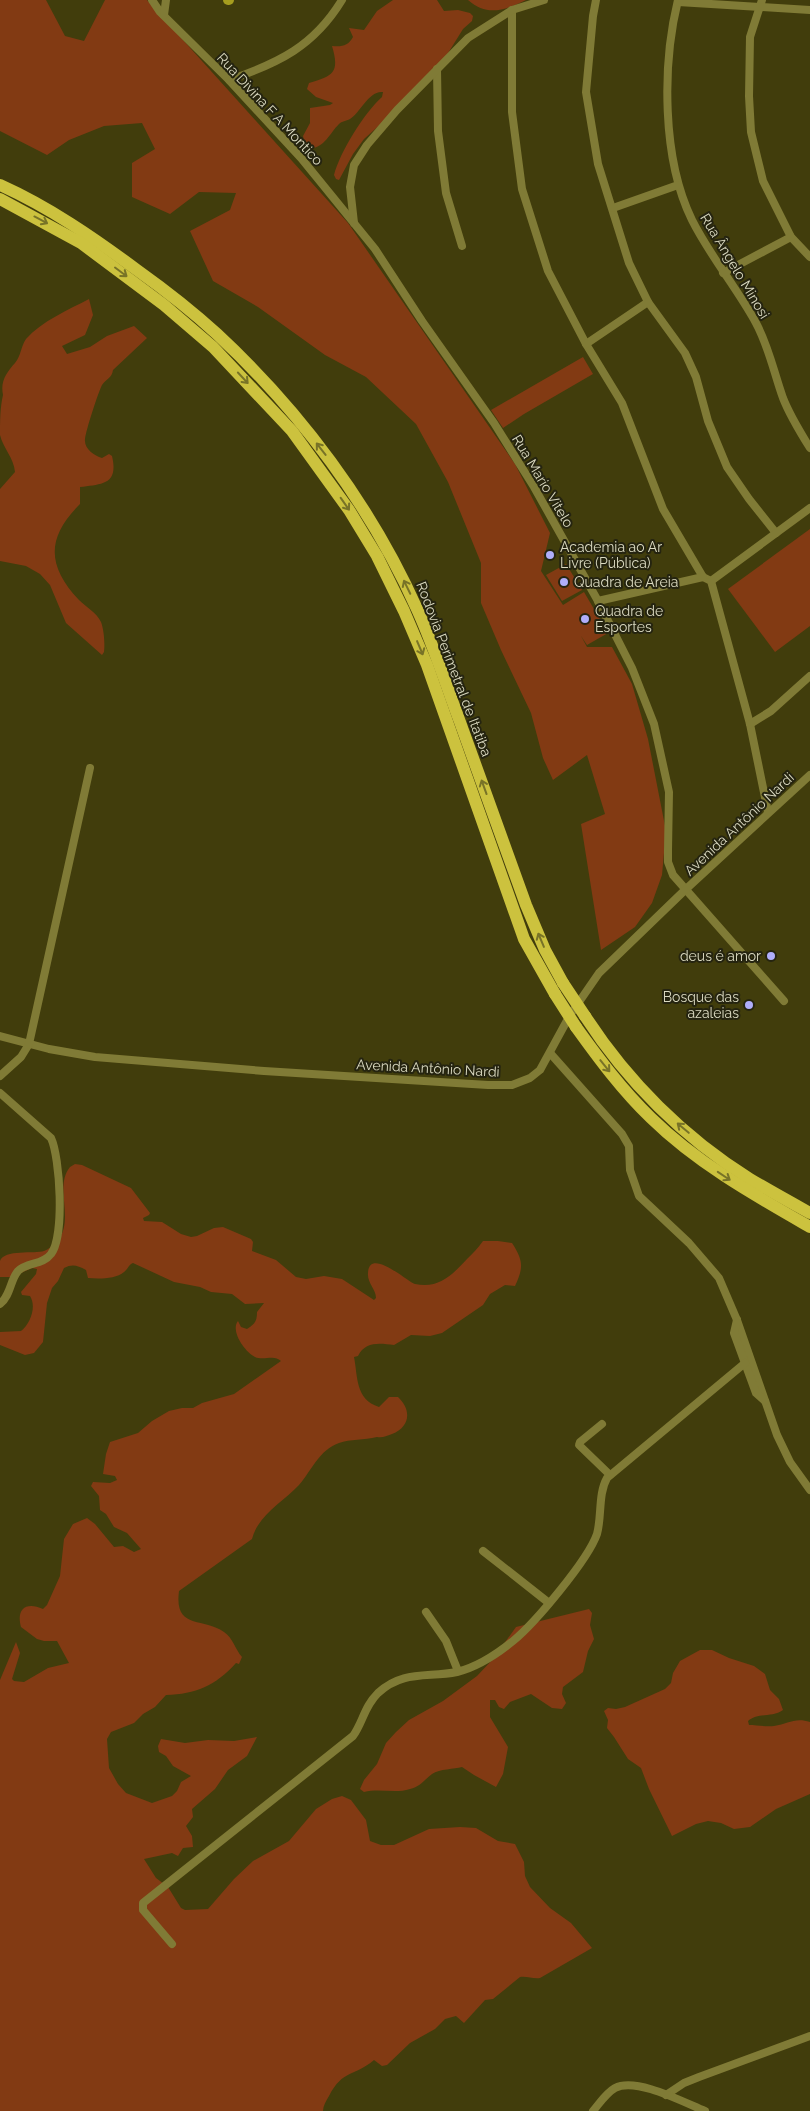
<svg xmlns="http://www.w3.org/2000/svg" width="810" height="2111" viewBox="0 0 810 2111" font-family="Raleway,sans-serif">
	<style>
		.green { fill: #823a13 }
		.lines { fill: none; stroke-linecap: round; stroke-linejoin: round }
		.minor { stroke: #807b36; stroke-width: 8 }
		.secondary { stroke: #a69d1f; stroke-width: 10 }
		.trunk { stroke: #ccc23e; stroke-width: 12 }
		.trunk-bridge { stroke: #ccc23e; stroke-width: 12 }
		.oneway { stroke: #787327 }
		.poi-dot { fill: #b0aefa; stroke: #252410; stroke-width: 2 }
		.labels { text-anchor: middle; stroke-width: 4; stroke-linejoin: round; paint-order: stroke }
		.street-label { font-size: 14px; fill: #dbdac1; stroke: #252410 }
		.poi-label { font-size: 14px; fill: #dbdac1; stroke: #252410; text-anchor: start }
	</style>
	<rect width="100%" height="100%" fill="#413d0c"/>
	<g class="green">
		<polygon points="0,0 46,0 65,36 84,41 105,0 147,0 348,223 515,464 550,533 541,571 563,605 584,592 608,633 587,645 581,636 587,647 612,647 632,684 648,739 666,831 662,875 652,903 635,927 601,950 581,824 605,814 587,755 553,780 543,758 531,713 501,650 481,603 481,563 448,482 416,424 366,377 325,355 258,307 213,281 190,231 230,210 236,193 199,192 170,214 132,197 132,163 155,149 142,123 104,126 69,140 47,155 0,131"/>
		<path d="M393 0H437L444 11 458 10 470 13 473 16 472 21 463 29 445 58 418 91 364 139 353 154 339 180 336 179 334 175C340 152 364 113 382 97L383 92C369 90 360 113 350 119 346 121 342 121 339 124 329 134 326 146 310 149L305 145 303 136 310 123V108L330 105 333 103 316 97 307 89 309 83C333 76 340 73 332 46 342 47 348 46 353 37L349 28 364 30 377 11Z"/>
		<path d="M468 0H526C505 10 487 17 468 0Z"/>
		<path d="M89 299 93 315 85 335 62 346 67 354 90 347 107 336 134 326 147 338 113 370C112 378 106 379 102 385 98 393 86 430 85 439 84 449 94 455 102 458L109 454 112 456C119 485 101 484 80 487V504C47 537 46 565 79 600 86 607 96 612 101 622 104 630 105 643 104 652L102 655 66 623 50 585 40 574 26 566 0 561V489L15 472C14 458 3 448 0 435 0 423 0 407 3 395 0 381 7 372 15 363 21 356 21 346 26 339 42 321 68 310 89 299Z"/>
		<polygon points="583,357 593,374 524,414 503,428 491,410"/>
		<polygon points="810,529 810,626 775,652 728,589"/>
		<polygon points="566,564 582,590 562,601 546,575"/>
		<path d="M75 1164 82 1165 131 1188 150 1213 149 1215 143 1218 144 1221 162 1222 181 1234 191 1237 197 1236 214 1228 223 1227 251 1239 253 1242 252 1251 276 1260 296 1277 306 1279 324 1276 342 1279 374 1300 376 1298C376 1289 367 1283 368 1273 369 1246 409 1283 415 1284 439 1289 452 1275 467 1259 473 1253 478 1248 483 1241H498L512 1243C523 1260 524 1267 515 1286L505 1285 490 1294 483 1305 442 1333 430 1336 411 1335 394 1345C380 1343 365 1341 358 1356L354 1357C358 1377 355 1399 379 1407L389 1397H398C412 1410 410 1427 392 1434 386 1436 383 1438 377 1437 364 1440 350 1439 339 1443 319 1450 312 1470 299 1485 283 1502 258 1515 252 1539L179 1591C174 1630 202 1617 224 1632 233 1638 235 1649 242 1657L239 1664 236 1663C215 1686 196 1694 166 1695L155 1707 143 1714 134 1723 111 1732 107 1739 109 1768 118 1784 126 1793 152 1803 172 1796 177 1791 181 1782 191 1776 173 1766 166 1756 159 1752 158 1746 161 1739 185 1743 208 1740 234 1741 257 1737 247 1756 228 1770 215 1789 192 1809 193 1817 186 1826 192 1836 193 1847 183 1848 178 1856 172 1853 144 1859 156 1878 168 1887 181 1908 185 1910 208 1909 234 1879 253 1861 289 1841 316 1809 332 1799 342 1796 351 1800 366 1820 370 1841 381 1845H394L429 1829 460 1827 476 1828 498 1841 515 1844 524 1862 525 1876 530 1887 550 1908 571 1923 592 1948 540 1978C533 1979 527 1976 520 1977L493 1999 485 2000 464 2023 456 2016 445 2019 435 2029 410 2043 387 2065 382 2066 374 2060C354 2077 343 2069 329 2096 326 2101 323 2106 323 2111H0V1680L16 1642 20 1653 12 1679 14 1681 24 1682 48 1668 69 1663 57 1641H44L37 1639 21 1627C16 1609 26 1601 43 1609L47 1605 60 1576 64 1539 73 1524 87 1518 95 1524 114 1547 123 1546 134 1552 141 1549 127 1533 114 1527 106 1514 100 1510 99 1496 91 1486 93 1482 110 1483 117 1480 115 1476 103 1474 106 1454 110 1442 138 1433 152 1421 169 1411 182 1408H193L202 1403 234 1394 281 1361C274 1354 264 1361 255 1357 245 1352 230 1331 238 1321L241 1327 247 1329C255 1324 257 1321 257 1312L264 1303 245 1304 232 1294 211 1292 200 1287 174 1282 133 1263C128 1265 129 1268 124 1272 116 1279 99 1279 88 1278L86 1270C77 1265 72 1264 64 1268L58 1281 52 1288 47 1303 43 1342 34 1353 25 1355 0 1345V1332L21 1331C30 1324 37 1307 30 1296L22 1295 21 1292 36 1274 37 1269 32 1268 12 1277H0C0 1272 0 1265 0 1261 4 1249 35 1254 44 1251 48 1250 57 1242 59 1239 74 1217 54 1187 70 1167Z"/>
		<path d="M589 1609 592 1613 590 1625 594 1639 588 1651 583 1672 563 1687 562 1694 566 1703 562 1709 552 1708 531 1694 510 1702 504 1709 499 1707 495 1700H490V1717L508 1747 503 1774 496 1787 474 1775 462 1767C454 1769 440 1769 432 1774 424 1780 420 1787 410 1789 395 1794 380 1788 364 1792L360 1789 364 1780 377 1764 386 1743 396 1732 409 1720 443 1701 477 1676 493 1659 516 1627Z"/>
		<path d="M700 1650H712L729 1658 754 1666 765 1674 770 1690 779 1699 783 1710C772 1718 758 1712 748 1721L749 1725C757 1725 766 1727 774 1726 788 1724 795 1717 810 1722V1794L776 1809 750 1827 734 1829 721 1823 708 1821 696 1824 672 1836 649 1789 641 1768 628 1759 614 1737 607 1728 608 1720 604 1711 608 1708 616 1709 625 1707 665 1689 671 1683 673 1673 680 1661Z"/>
	</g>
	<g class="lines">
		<g class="minor">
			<polyline points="152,0 160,12 229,80 301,158 375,249 422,321 494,423 534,487 598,601 632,668 654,724 669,792 668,850 668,862 673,875 784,1001"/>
			<polyline points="596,0 593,16 586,92 598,164 629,263 648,302 685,353 696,377 708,421 727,467 749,499 776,533"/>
			<path d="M678 0C662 65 662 159 692 220 710 256 737 288 756 323 769 347 774 373 783 398 790 416 800 432 810 448"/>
			<polyline points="762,0 750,37 749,96 751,132 763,181 791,237 810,257"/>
			<polyline points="678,2 810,10"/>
			<polyline points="512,10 512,112 522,189 548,271 586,344 622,403 663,509 703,577 711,581 750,724 768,812"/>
			<polyline points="164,15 166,0"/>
			<polyline points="437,69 438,131 446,193 462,246"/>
			<path d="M229 80C279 63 314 46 342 0"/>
			<polyline points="613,208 678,185"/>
			<polyline points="354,223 350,187 354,165 367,145 397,110 468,38 512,10 544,0"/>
			<polyline points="723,273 791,237"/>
			<polyline points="586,344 648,302"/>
			<polyline points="711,581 810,508"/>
			<polyline points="598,601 703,577"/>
			<polyline points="750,724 771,711 810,676"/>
			<polyline points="0,1036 49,1049 95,1057 264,1071 488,1085 512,1085 530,1078 540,1070 570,1015 599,973 685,890 810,775"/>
			<polyline points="550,1053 622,1134 629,1146 630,1170 639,1196 689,1243 719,1278 737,1320 777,1435 790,1462 810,1490"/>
			<polyline points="0,1076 21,1057 29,1044 90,768"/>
			<path d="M0 1093 51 1138C60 1157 65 1236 51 1254 43 1265 27 1262 18 1271 10 1280 11 1295 0 1304"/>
			<polyline points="737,1320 734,1333 756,1393 765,1401"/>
			<polyline points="602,1424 580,1442 579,1445 610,1475"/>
			<polyline points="483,1551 549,1603"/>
			<polyline points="426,1612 446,1641 458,1671"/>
			<path d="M172 1944 143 1910V1903L353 1736C363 1722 364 1707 378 1693 403 1670 427 1678 457 1672 477 1667 497 1654 513 1641 535 1623 588 1560 597 1534 602 1516 598 1494 607 1478L745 1363"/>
			<polyline points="666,2095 684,2083 699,2077 810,2036"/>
			<path d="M593 2111C599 2104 606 2093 615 2088 636 2077 683 2102 705 2111"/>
		</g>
		<polyline class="secondary" points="228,0 229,0"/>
		<g class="trunk">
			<path d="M0 185C49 207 94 238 137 270 165 290 192 311 217 334 300 411 371 506 417 609 434 646 446 685 460 722 482 783 504 844 526 905L545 950 563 983"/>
			<polyline points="0,199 81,243 164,305 213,347 292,431 349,510 377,556 404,611 427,665 524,939 555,994"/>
			<path d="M585 1016C627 1081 684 1138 750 1179 770 1191 790 1202 810 1213"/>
			<path d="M576 1027C599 1059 622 1090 651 1118 697 1163 754 1195 810 1227"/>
		</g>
		<g class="trunk-bridge">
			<polyline points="563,983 585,1016"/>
			<polyline points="555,994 576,1027"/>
		</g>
	</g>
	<defs><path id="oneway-shaft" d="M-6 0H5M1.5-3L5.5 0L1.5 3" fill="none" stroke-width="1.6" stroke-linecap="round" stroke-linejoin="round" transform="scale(1.25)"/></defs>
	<g class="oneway">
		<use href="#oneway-shaft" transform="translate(41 220) rotate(28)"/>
		<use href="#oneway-shaft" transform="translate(121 272) rotate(37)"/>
		<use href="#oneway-shaft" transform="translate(243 378) rotate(47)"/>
		<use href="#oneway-shaft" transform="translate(321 449) rotate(-128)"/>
		<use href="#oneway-shaft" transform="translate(345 504) rotate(55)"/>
		<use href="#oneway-shaft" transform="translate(407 587) rotate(-116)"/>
		<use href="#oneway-shaft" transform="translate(420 648) rotate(67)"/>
		<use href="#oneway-shaft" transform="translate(484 787) rotate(-110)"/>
		<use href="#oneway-shaft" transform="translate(541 940) rotate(-113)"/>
		<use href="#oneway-shaft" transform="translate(605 1066) rotate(51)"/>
		<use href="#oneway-shaft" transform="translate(683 1128) rotate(-140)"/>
		<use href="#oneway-shaft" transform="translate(724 1176) rotate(34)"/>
	</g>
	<g class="poi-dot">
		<circle cx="550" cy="555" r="5"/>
		<circle cx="564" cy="582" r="5"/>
		<circle cx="585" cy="619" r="5"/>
		<circle cx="771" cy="956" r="5"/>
		<circle cx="749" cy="1005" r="5"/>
	</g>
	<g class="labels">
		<g class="street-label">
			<text transform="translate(270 109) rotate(47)" y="5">Rua Divina F A Montico</text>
			<text transform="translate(735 266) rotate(59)" y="5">Rua Ângelo Minosi</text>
			<text transform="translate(543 481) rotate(59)" y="5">Rua Mario Vitelo</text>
			<text transform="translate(454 669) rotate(69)" y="5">Rodovia Perimetral de Itatiba</text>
			<text transform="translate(739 824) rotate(-43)" y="5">Avenida Antônio Nardi</text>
			<text transform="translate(428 1068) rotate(3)" y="5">Avenida Antônio Nardi</text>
		</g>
		<g class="poi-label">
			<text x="560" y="552">Academia ao Ar<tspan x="560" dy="16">Livre (Pública)</tspan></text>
			<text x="574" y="587">Quadra de Areia</text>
			<text x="595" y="616">Quadra de<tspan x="595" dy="16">Esportes</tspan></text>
			<text x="761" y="961" text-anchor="end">deus é amor</text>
			<text x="739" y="1002" text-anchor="end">Bosque das<tspan x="739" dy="16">azaleias</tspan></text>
		</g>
	</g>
</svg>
